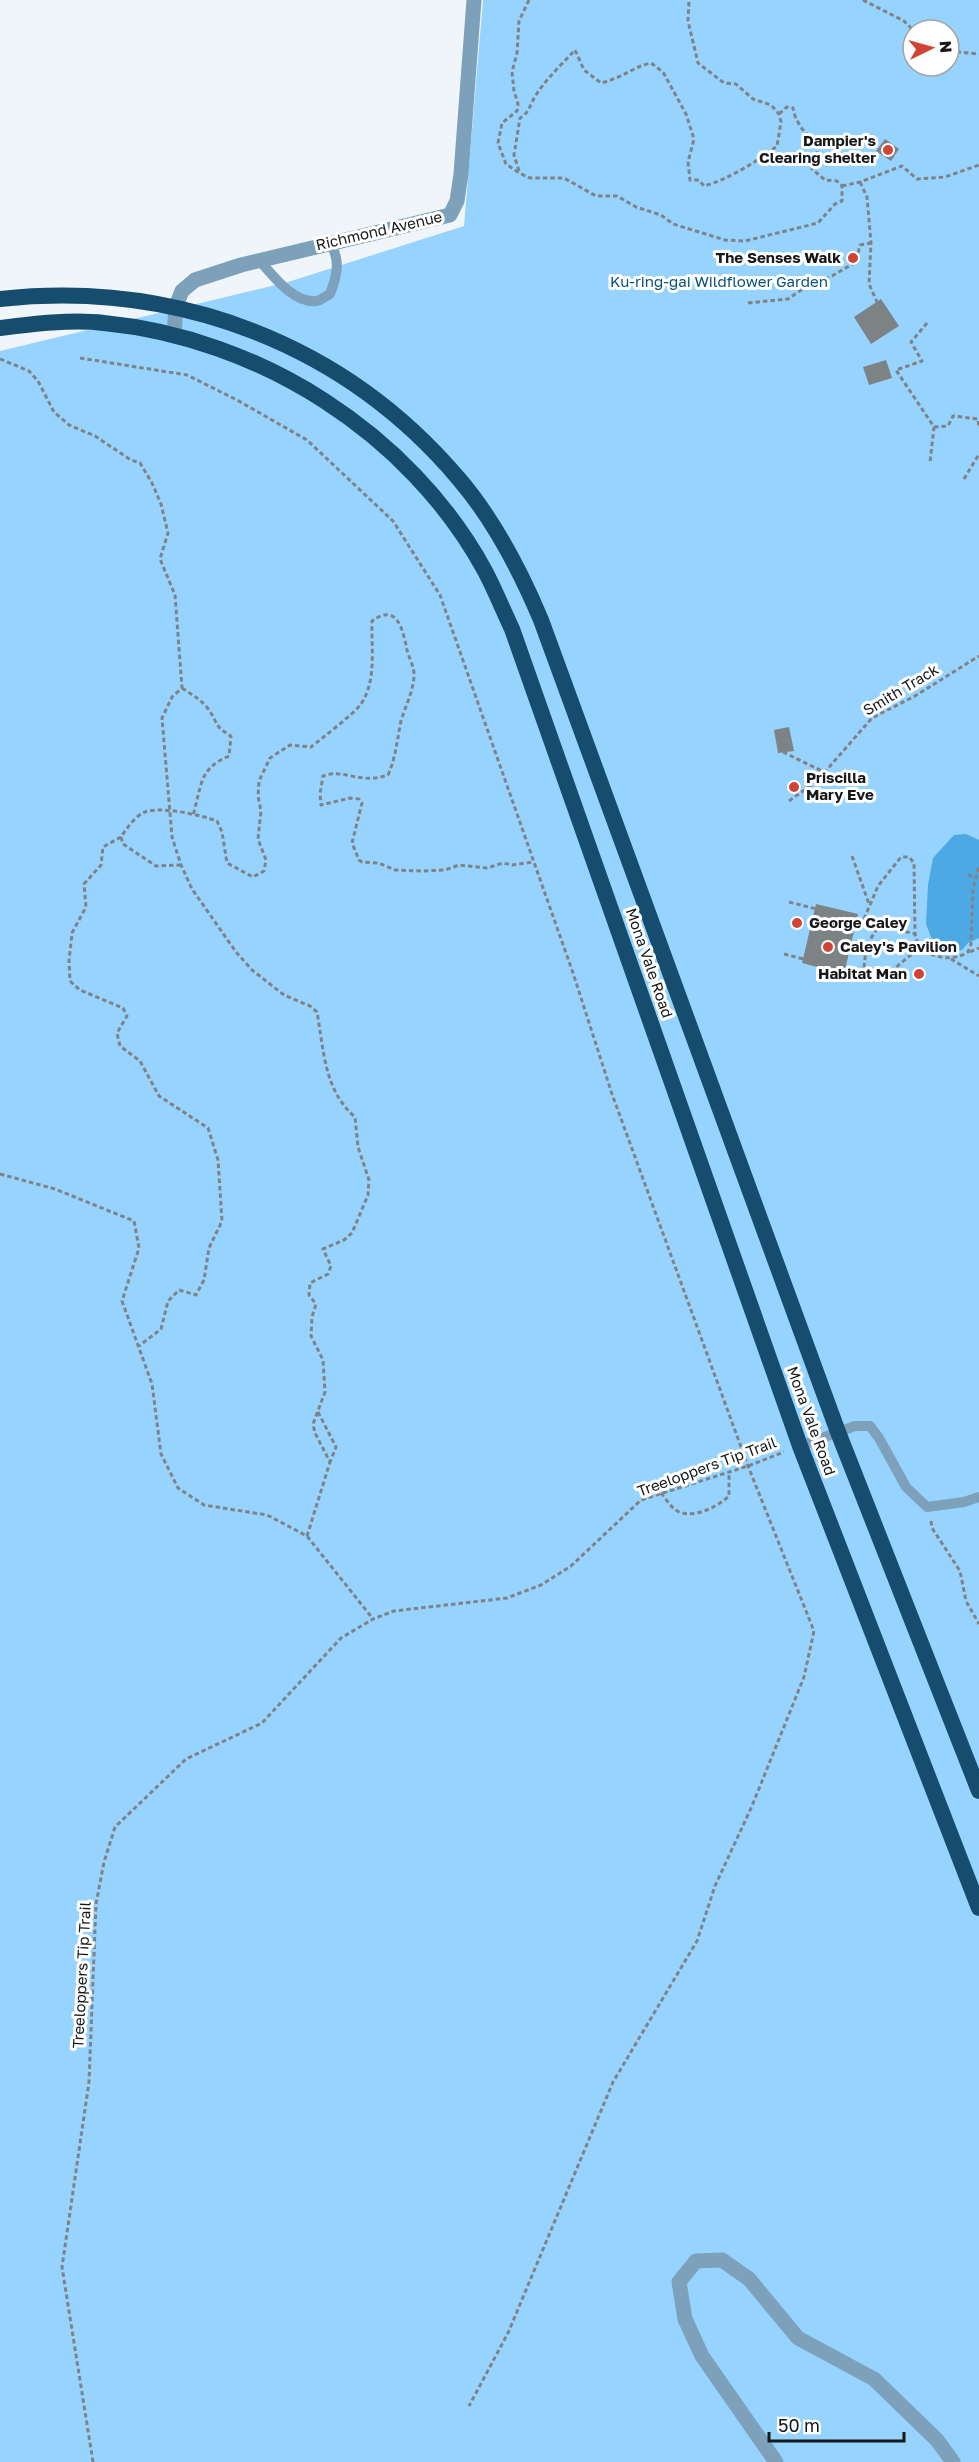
<svg xmlns="http://www.w3.org/2000/svg" width="979" height="2462" viewBox="0 0 979 2462" font-family="'Golos Text',sans-serif">
	<style>
		.green { fill: #96d3ff; fill-rule: evenodd }
		.water { fill: #4da9e4 }
		.building { fill: #7d8285 }
		.lines { fill: none; stroke-linecap: round; stroke-linejoin: round }
		.path { stroke: #808386; stroke-width: 3; stroke-dasharray: 4.5 3; stroke-linecap: butt }
		.service { stroke: #7da1bb; stroke-width: 10 }
		.minor { stroke: #7da1bb; stroke-width: 15 }
		.trunk { stroke: #164d6e; stroke-width: 16 }
		.poi-dot { fill: #d14433; stroke: #fff; stroke-width: 2 }
		.labels { text-anchor: middle; stroke-width: 6; stroke-linejoin: round; paint-order: stroke }
		.poi-label { font-size: 15px; font-weight: bold; fill: #161819; stroke: #fff; text-anchor: end }
		.street-label { font-size: 15px; fill: #161819; stroke: #fff }
		.park-label { font-size: 15px; fill: #085178; stroke: #fff }
	</style>
	<rect width="100%" height="100%" fill="#f0f5f9"/>
	<path class="green" d="M483 0H979V2462H0V351L288 282 464 226ZM913 30H949V66H913Z"/>
	<polygon class="water" points="966,834 979,840 979,938 968,943 962,950 952,952 935,947 926,924 928,885 933,858 954,835"/>
	<g class="building">
		<polygon points="885,139 899,149 891,161 876,151"/>
		<polygon points="881,299 899,326 871,344 854,317"/>
		<polygon points="886,360 892,378 869,385 863,367"/>
		<polygon points="789,727 794,751 778,753 774,730"/>
		<polygon points="816,904 858,914 844,974 802,963"/>
	</g>
	<g class="lines">
		<g class="path">
			<path d="M529 0 519 21 517 53 512 72 514 91 518 104 517 111 502 123 498 143 506 164 519 173 530 178H564L596 196H617L636 207 661 215 673 224 725 240 745 241 818 223 835 204 842 201V186L837 181 825 180 812 169C826 137 809 144 798 122 795 118 794 112 793 108L787 107 779 114"/>
			<polyline points="863,0 904,21 913,30"/>
			<polyline points="949,51 979,54"/>
			<path d="M519 171 514 155 520 118C530 112 530 104 536 95 547 78 562 64 575 50L584 70 601 83C622 78 633 67 651 63L663 72 686 114 694 139 688 162 690 180H699L704 186C729 179 756 162 777 146L781 122 779 114 771 105 753 99 736 84 724 83 698 63 688 21 689 0"/>
			<polyline points="860,182 867,197 871,243 869,284 877,302"/>
			<polyline points="842,186 860,182 902,166 917,179 945,177 979,165"/>
			<polyline points="748,303 788,299 807,286 832,276 856,262 860,245 871,243"/>
			<polyline points="927,323 911,342 922,361 896,370 934,427 930,462"/>
			<polyline points="80,358 187,375 237,400 307,440 393,521 440,595 573,973 612,1094 748,1466 814,1631 804,1677 752,1806 715,1886 697,1941 613,2082 508,2333 469,2406"/>
			<path d="M0 359 29 371 38 381 54 412 69 425 95 436 131 460 140 463 152 483 161 504 168 533 160 559 175 595 182 688 172 697 162 718 172 837 181 865 192 889 236 952 252 970 284 995 310 1006 317 1012C324 1051 324 1090 355 1117L358 1147 369 1180 368 1195 352 1233 344 1240 323 1249 331 1266 328 1274 310 1283 309 1295 316 1304 312 1317 311 1336 323 1360 325 1392 313 1424 315 1433 330 1462 307 1536"/>
			<polyline points="934,427 948,426 953,416 978,419 979,427"/>
			<polyline points="964,479 979,454"/>
			<path d="M182 688C192 695 202 700 209 710 219 725 214 726 231 736L229 756C198 769 202 786 193 815"/>
			<polyline points="783,752 824,772"/>
			<polyline points="789,801 817,781 872,718 915,696 979,656"/>
			<polyline points="121,837 103,847 101,865 84,884 86,907 72,933 69,961 70,981 80,990 123,1008 127,1016 117,1033 120,1046 140,1061 159,1096 208,1128 218,1160 222,1221 209,1248 204,1280 196,1295 179,1290 168,1301 161,1329 139,1346"/>
			<polyline points="852,856 869,904"/>
			<path d="M181 865 156 866 123 844 121 837C127 828 135 816 145 812 161 806 201 815 217 821L222 832 227 863 253 877 264 871 266 860 258 839 261 811 258 796 259 781 270 758 290 745 311 747C322 738 354 714 361 704 377 680 371 649 372 621 398 602 403 631 407 650 409 658 415 668 414 677 413 692 405 707 401 721 397 740 396 757 388 775 360 785 343 768 323 776L320 794 321 805 350 798 359 799 362 803 352 843 359 860 362 862 379 863 395 870 423 871 445 870 459 865 487 868 503 863 512 865 533 862"/>
			<polyline points="968,875 976,877"/>
			<polyline points="789,902 915,934"/>
			<path d="M864 919 878 886 901 857H909L914 863 915 934 919 948C936 958 951 962 968 952L971 944 973 889 979 866"/>
			<polyline points="970,952 979,948"/>
			<polyline points="784,954 882,979 919,948"/>
			<polyline points="951,959 979,976"/>
			<path d="M864 975C864 954 867 940 881 924"/>
			<polyline points="0,1174 55,1189 134,1221 139,1248 122,1301 152,1384 161,1454 178,1488 204,1505 267,1515 307,1536 373,1619"/>
			<polyline points="318,1412 336,1447 330,1462"/>
			<path d="M661 1493C665 1498 670 1505 674 1509 690 1521 716 1508 729 1496V1472"/>
			<polyline points="931,1521 932,1528 960,1571 966,1601 979,1624"/>
			<polyline points="93,2462 62,2267 89,2082 96,1904 104,1862 115,1827 186,1759 262,1723 341,1638 373,1619 394,1611 507,1598 541,1585 571,1566 641,1500 748,1466 784,1452"/>
		</g>
		<g class="service">
			<path d="M259 260C273 275 293 304 317 301 321 300 326 296 330 294 337 276 341 260 330 243"/>
			<polyline points="800,1446 855,1426 870,1426 879,1438 906,1487 927,1507 964,1502 979,1497"/>
		</g>
		<g class="minor">
			<polyline points="174,335 176,306 182,291 195,280 241,265 450,215 457,201 461,174 474,0"/>
			<polyline points="776,2462 702,2356 685,2319 679,2282 696,2261 722,2260 749,2279 798,2338 874,2379 937,2440 953,2462"/>
		</g>
		<g class="trunk">
			<path d="M0 299C176 280 344 343 459 479 494 520 520 570 541 620L838 1432 979 1791"/>
			<path d="M0 328C32 324 72 319 104 323 259 338 410 433 485 571 495 590 503 610 512 629L800 1446 979 1908"/>
		</g>
	</g>
	<g class="poi-dot">
		<circle cx="888" cy="150" r="6"/>
		<circle cx="853" cy="258" r="6"/>
		<circle cx="794" cy="787" r="6"/>
		<circle cx="797" cy="923" r="6"/>
		<circle cx="828" cy="947" r="6"/>
		<circle cx="919" cy="974" r="6"/>
	</g>
	<g class="labels">
		<g class="poi-label">
			<text x="876" y="146">Dampier's<tspan x="876" dy="17">Clearing shelter</tspan></text>
			<text x="841" y="263">The Senses Walk</text>
			<text x="806" y="783" text-anchor="start">Priscilla<tspan x="806" dy="17">Mary Eve</tspan></text>
			<text x="809" y="928" text-anchor="start">George Caley</text>
			<text x="840" y="952" text-anchor="start">Caley's Pavilion</text>
			<text x="907" y="979">Habitat Man</text>
		</g>
		<g class="street-label">
			<text transform="translate(379 231) rotate(-13)" y="5">Richmond Avenue</text>
			<text transform="translate(901 690) rotate(-31)" y="5">Smith Track</text>
			<text transform="translate(649 963) rotate(71)" y="5">Mona Vale Road</text>
			<text transform="translate(811 1421) rotate(70)" y="5">Mona Vale Road</text>
			<text transform="translate(707 1467) rotate(-20)" y="5">Treeloppers Tip Trail</text>
			<text transform="translate(82 1975) rotate(-87)" y="5">Treeloppers Tip Trail</text>
		</g>
		<g class="park-label">
			<text x="719" y="287">Ku-ring-gai Wildflower Garden</text>
		</g>
	</g>
	<g transform="translate(931 48) rotate(85)"><circle r="28" fill="#ffffff" stroke="#a2a3a3" stroke-width="1.5"/>
	<path d="M0-4.5L10 22L0 15L-10 22Z" fill="#d14433"/>
	<text y="-9" font-size="16" font-weight="bold" text-anchor="middle" fill="#161819">N</text>
	</g>
	<path d="M769 2432v9h135v-9" fill="none" stroke="#161819" stroke-width="3"/>
	<text x="778" y="2432" font-size="18" fill="#161819" stroke="#ffffff" stroke-width="4.5" paint-order="stroke">50 m</text>
</svg>
